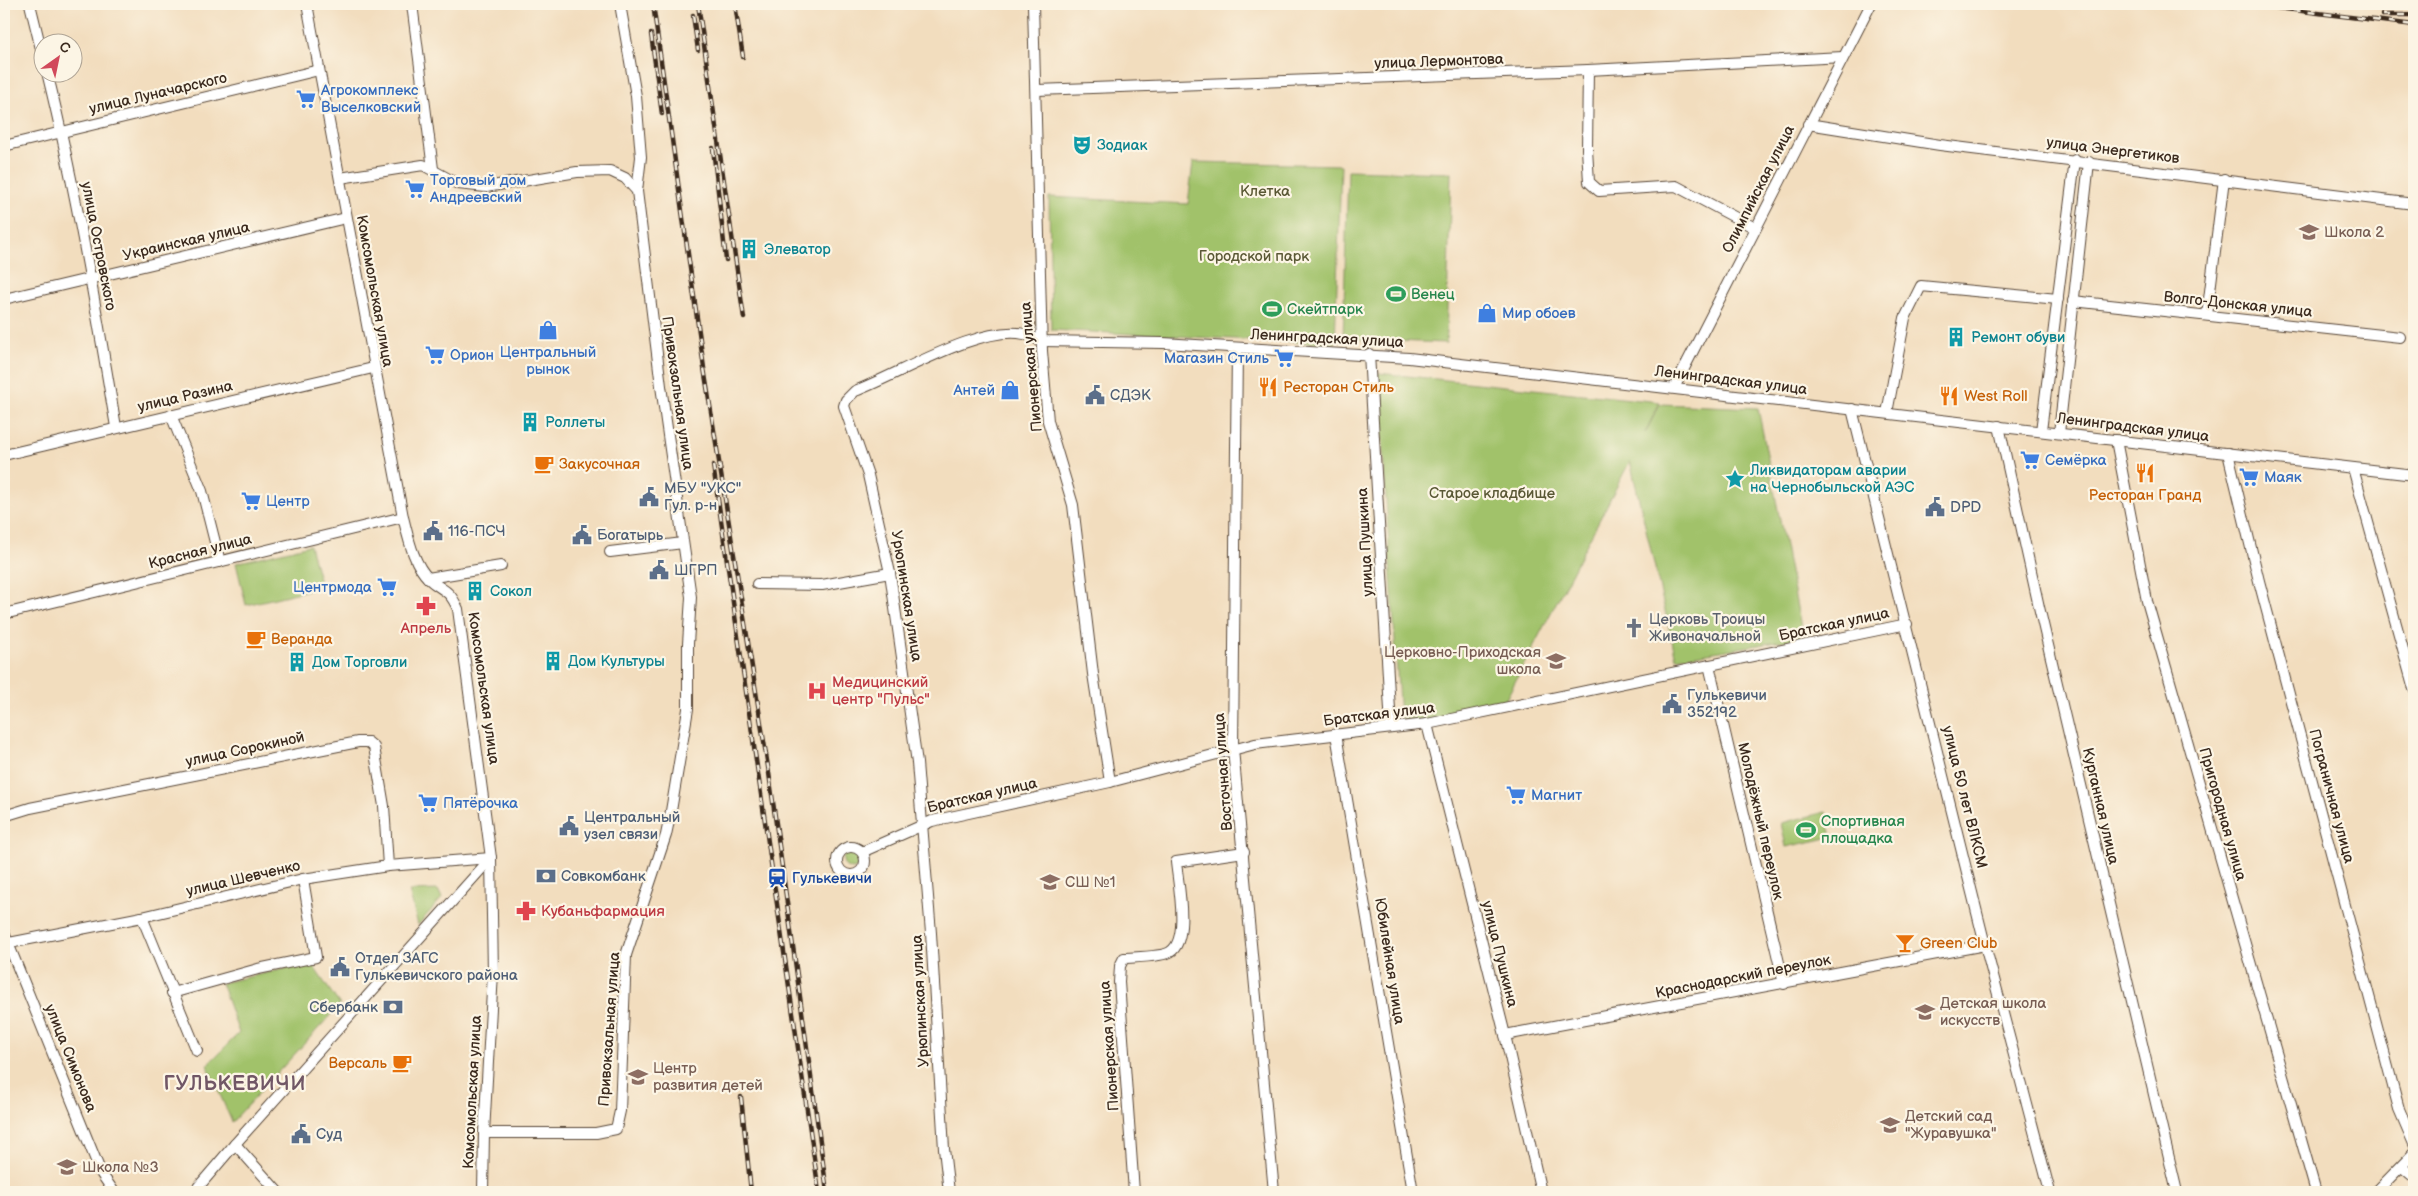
<svg xmlns="http://www.w3.org/2000/svg" width="2418" height="1196" viewBox="0 0 2418 1196" font-family="'Balsamiq Sans',sans-serif">
	<style>
		.green { fill: #a1c26b; stroke: #6e7644 }
		.lines { fill: none; stroke-linecap: round; stroke-linejoin: round }
		.minor-casing { stroke: #564536; stroke-width: 12 }
		.minor { stroke: #fff; stroke-width: 10 }
		.rail-casing { stroke: #3b2a1e; stroke-width: 4.5 }
		.rail { stroke: #fcf5e5; stroke-width: 2.5; stroke-dasharray: 8; stroke-linecap: butt }
		.labels { text-anchor: middle; stroke-width: 4.5; stroke-linejoin: round; paint-order: stroke }
		.street-label { font-size: 15px; fill: #3b2a1e; stroke: #fcf5e5 }
		.shop-label { font-size: 15px; fill: #366cbe; stroke: #fcf5e5; text-anchor: start }
		.culture-label { font-size: 15px; fill: #0d838f; stroke: #fcf5e5; text-anchor: start }
		.park-label { font-size: 15px; fill: #5a5835; stroke: #fcf5e5 }
		.education-label { font-size: 15px; fill: #785e54; stroke: #fcf5e5; text-anchor: start }
		.leisure-label { font-size: 15px; fill: #27864d; stroke: #fcf5e5; text-anchor: start }
		.food-label { font-size: 15px; fill: #c56008; stroke: #fcf5e5; text-anchor: start }
		.service-label { font-size: 15px; fill: #4e5e75; stroke: #fcf5e5; text-anchor: start }
		.worship-label { font-size: 15px; fill: #5b616d; stroke: #fcf5e5; text-anchor: start }
		.health-label { font-size: 15px; fill: #be3a42; stroke: #fcf5e5; text-anchor: start }
		.transit-label { font-size: 15px; fill: #164399; stroke: #fcf5e5; text-anchor: start }
		.district-label { font-size: 20px; font-weight: bold; letter-spacing: 1px; fill: #715766; stroke: #fcf5e5 }
	</style>
	<rect width="100%" height="100%" fill="#fcf5e5"/>
	<filter id="ink" filterUnits="userSpaceOnUse"><feTurbulence type="fractalNoise" baseFrequency=".02" numOctaves="2"/><feDisplacementMap in="SourceGraphic" scale="10" xChannelSelector="R" yChannelSelector="G"/><feConvolveMatrix kernelMatrix="1 2 1 2 8 2 1 2 1" color-interpolation-filters="sRGB"/></filter>
	<filter id="wash" filterUnits="userSpaceOnUse"><feTurbulence type="fractalNoise" baseFrequency=".0096" numOctaves="4" result="noise"/><feDisplacementMap in="SourceGraphic" scale="20" xChannelSelector="R" yChannelSelector="G"/><feGaussianBlur stdDeviation="1.12" result="paint"/><feColorMatrix in="noise" values="0 0 0 0 0 0 0 0 0 0 0 0 0 0 0 0 0 1.4 0 .05"/><feComposite in="paint" operator="in"/></filter>
	<g filter="url(#wash)">
		<rect width="100%" height="100%" fill="#f2ddbe"/>
		<g class="green">
			<polygon points="1193,162 1341,165 1335,344 1051,330 1049,197 1188,204"/>
			<polygon points="1348,170 1451,173 1446,343 1343,339"/>
			<polygon points="1378,373 1660,402 1645,433 1660,404 1758,408 1803,638 1676,658 1630,461 1505,701 1419,722 1400,718"/>
			<polygon points="310,545 321,587 246,605 236,563"/>
			<polygon points="1826,812 1832,837 1786,847 1781,823"/>
			<circle cx="852" cy="860" r="9"/>
			<polygon points="438,890 442,898 418,925 409,891"/>
			<polygon points="311,963 340,1005 232,1122 207,1065 239,1033 221,983"/>
		</g>
	</g>
	<g filter="url(#ink)">
		<g class="lines">
			<defs>
				<g id="minor">
					<polyline points="30,4 42,53"/>
					<path d="M307 4 403 517C408 536 413 564 429 579 443 592 448 587 458 609L491 858 493 973 484 1133 483 1192"/>
					<polyline points="412,4 433,169"/>
					<polyline points="620,4 636,96 641,157 637,191"/>
					<polyline points="1033,4 1042,351 1048,421 1073,505 1093,674 1110,782"/>
					<polyline points="1588,70 1587,149 1589,182 1599,191 1676,186 1755,228"/>
					<path d="M47 72C76 190 96 308 116 427"/>
					<polyline points="1037,90 1588,70 1843,57"/>
					<polyline points="1808,124 1940,145 2414,204"/>
					<polyline points="4,146 319,70"/>
					<polyline points="340,178 423,165 458,184 486,187 577,172 610,171 625,178 637,191 661,386 691,597 688,644 688,709 671,811 666,835 626,955 620,1111 616,1129 596,1133 484,1133"/>
					<polyline points="4,299 346,218"/>
					<polyline points="2073,301 2400,337"/>
					<polyline points="2207,315 2224,179"/>
					<polyline points="1237,348 1233,749 1274,1192"/>
					<polyline points="1369,354 1391,727"/>
					<polyline points="1674,388 1871,4"/>
					<polyline points="1852,409 1985,945 2050,1192"/>
					<polyline points="1887,413 1905,318 1921,286 2058,299"/>
					<polyline points="171,415 202,491 220,562"/>
					<polyline points="1999,426 2039,607 2177,1192"/>
					<polyline points="2041,431 2075,160"/>
					<polyline points="2059,433 2089,162"/>
					<polyline points="2116,440 2147,601 2316,1192"/>
					<polyline points="2228,453 2259,581 2399,1109 2414,1144"/>
					<polyline points="4,455 373,368"/>
					<polyline points="2353,468 2414,689"/>
					<polyline points="610,552 683,543"/>
					<polyline points="428,578 501,566"/>
					<polyline points="757,584 822,585 890,573"/>
					<polyline points="4,614 403,517"/>
					<polyline points="1709,665 1784,984"/>
					<polyline points="1427,724 1505,1035 1541,1192"/>
					<polyline points="1336,734 1413,1192"/>
					<polyline points="4,816 30,808 358,742 368,742 374,747 384,806 388,866"/>
					<circle cx="851" cy="861" r="14"/>
					<polyline points="862,852 932,821 1110,782 1255,744 1427,724 1907,624"/>
					<polyline points="142,917 197,1051"/>
					<polyline points="4,933 101,1173 114,1192"/>
					<polyline points="4,944 142,917 303,879 388,866 491,858"/>
					<polyline points="172,993 258,969 316,957 303,879"/>
					<polyline points="1505,1035 1985,945"/>
					<polyline points="235,1144 278,1192"/>
					<polyline points="2402,1167 2414,1177"/>
					<polyline points="194,1192 235,1144 491,858"/>
					<path d="M949 1192 944 1149 931 933 917 763 890 573 868 475 844 406 846 400 855 391C898 375 980 324 1024 334 1030 335 1036 339 1042 341L1163 343 1409 358 2414 475"/>
					<path d="M1134 1192 1119 982 1120 966 1124 958C1135 957 1162 957 1170 952 1190 940 1178 883 1176 862L1244 852"/>
					<polyline points="2376,1192 2414,1153"/>
				</g>
			</defs>
			<use href="#minor" class="minor-casing"/>
			<use href="#minor" class="minor"/>
			<defs>
				<g id="rail">
					<polyline points="653,4 704,368 769,773 827,1192"/>
					<polyline points="698,4 744,318"/>
					<polyline points="735,4 743,57"/>
					<polyline points="2245,4 2414,25"/>
					<polyline points="693,15 698,50"/>
					<polyline points="2382,15 2414,15"/>
					<polyline points="651,34 662,114"/>
					<polyline points="713,148 726,260"/>
					<polyline points="713,465 819,1192"/>
					<polyline points="741,1097 751,1192"/>
				</g>
			</defs>
			<use href="#rail" class="rail-casing"/>
			<use href="#rail" class="rail"/>
		</g>
	</g>
	<defs>
		<symbol id="supermarket-bare" viewBox="-9 -9 18 18"><path d="M-6-5.5h2.5l.6 2H6L4.5 2H-2.5L-4.4-4H-6ZM-1.5 3.2a1.3 1.3 0 1 0 .1 0ZM3 3.2a1.3 1.3 0 1 0 .1 0Z" fill="#3f7fe0" stroke="#fcf5e5" stroke-width="2.5" paint-order="stroke"/></symbol>
		<symbol id="theatre-bare" viewBox="-9 -9 18 18"><path d="M-5-5.5Q0-4 5-5.5V0Q5 5 0 6Q-5 5-5 0ZM-3.3-2.5H-1v1.5H-3.3ZM1-2.5H3.3v1.5H1ZM-2.8 1Q0 5.5 2.8 1Z" fill="#0f9aa8" stroke="#fcf5e5" stroke-width="2.5" paint-order="stroke"/></symbol>
		<symbol id="school-bare" viewBox="-9 -9 18 18"><path d="M0-5L7-2L0 1L-7-2ZM-4 1L0 2.5L4 1V4Q0 6-4 4Z" fill="#8d6e63" stroke="#fcf5e5" stroke-width="2.5" paint-order="stroke"/></symbol>
		<symbol id="building-bare" viewBox="-9 -9 18 18"><path d="M-4-6H4V6H1V3H-1V6H-4ZM-2.5-4.3h1.7v1.8h-1.7ZM.8-4.3h1.7v1.8H.8ZM-2.5-1h1.7V.8h-1.7ZM.8-1h1.7V.8H.8Z" fill="#0f9aa8" stroke="#fcf5e5" stroke-width="2.5" paint-order="stroke"/></symbol>
		<symbol id="stadium-bare" viewBox="-9 -9 18 18"><path d="M0-5a6.5 5 0 1 0 0 10a6.5 5 0 1 0 0-10ZM-3.5-1.8h7v3.6h-7Z" fill="#2e9e5b" stroke="#fcf5e5" stroke-width="2.5" paint-order="stroke"/></symbol>
		<symbol id="shop-bare" viewBox="-9 -9 18 18"><path d="M-5-2.5h2.3a2.7 3.5 0 0 1 5.4 0H5L5.5 6h-11ZM-1.5-2.5h3a1.5 2.3 0 0 0-3 0Z" fill="#3f7fe0" stroke="#fcf5e5" stroke-width="2.5" paint-order="stroke"/></symbol>
		<symbol id="restaurant-bare" viewBox="-9 -9 18 18"><path d="M-5-6h1v4h1v-4h1v4h1v-4h1v5L-1.5 .5V6h-2V.5L-5-1ZM5-6V6H3V1.5H1.5Q1.5-4 5-6Z" fill="#e8710a" stroke="#fcf5e5" stroke-width="2.5" paint-order="stroke"/></symbol>
		<symbol id="civic-bare" viewBox="-9 -9 18 18"><path d="M-.6-6.5H3V-4.5H.6V-3L4-1V1h2V6H-6V1h2V-1L-.6-3ZM-1.2 2.5V6h2.4V2.5Z" fill="#5c6f8a" stroke="#fcf5e5" stroke-width="2.5" paint-order="stroke"/></symbol>
		<symbol id="cafe-bare" viewBox="-9 -9 18 18"><path d="M-5.5-4.5H6V0H3Q3 3.5 0 3.5H-2.5Q-5.5 3.5-5.5 0ZM3-3.2v2h1.7v-2ZM-6 4.5H4V6H-6Z" fill="#e8710a" stroke="#fcf5e5" stroke-width="2.5" paint-order="stroke"/></symbol>
		<symbol id="sight-bare" viewBox="-9 -9 18 18"><path d="M0-6L1.8-2.2L6-1.7L2.9 1.2L3.7 5.4L0 3.3L-3.7 5.4L-2.9 1.2L-6-1.7L-1.8-2.2Z" fill="#0f9aa8" stroke="#fcf5e5" stroke-width="2.5" paint-order="stroke"/></symbol>
		<symbol id="pharmacy-bare" viewBox="-9 -9 18 18"><path d="M-2-6h4v4h4v4h-4v4h-4v-4h-4v-4h4Z" fill="#e0444e" stroke="#fcf5e5" stroke-width="2.5" paint-order="stroke"/></symbol>
		<symbol id="church-bare" viewBox="-9 -9 18 18"><path d="M-1.2-6h2.4v3.5h3.3v2.4h-3.3V6h-2.4V-.1h-3.3v-2.4h3.3Z" fill="#6b7280" stroke="#fcf5e5" stroke-width="2.5" paint-order="stroke"/></symbol>
		<symbol id="hospital-bare" viewBox="-9 -9 18 18"><path d="M-5-5h3v3.5h4V-5h3V5h-3V1.5h-4V5h-3Z" fill="#e0444e" stroke="#fcf5e5" stroke-width="2.5" paint-order="stroke"/></symbol>
		<symbol id="bank-bare" viewBox="-9 -9 18 18"><path d="M-6-4H6V4H-6ZM0-2.3a2.3 2.3 0 1 0 0 4.6a2.3 2.3 0 1 0 0-4.6Z" fill="#5c6f8a" stroke="#fcf5e5" stroke-width="2.5" paint-order="stroke"/></symbol>
		<symbol id="station-bare" viewBox="-9 -9 18 18"><path d="M-3-6H3Q5-6 5-4V2Q5 4 3 4L4.5 6H3L1.5 4h-3L-3 6H-4.5L-3 4Q-5 4-5 2V-4Q-5-6-3-6ZM-3.5-4v3h7v-3ZM-3.5 1v1.5H-2V1ZM2 1v1.5H3.5V1Z" fill="#1a4fb4" stroke="#fcf5e5" stroke-width="2.5" paint-order="stroke"/></symbol>
		<symbol id="bar-bare" viewBox="-9 -9 18 18"><path d="M-6-5H6L.8 .8V4.5H3.5V6h-7V4.5H-.8V.8Z" fill="#e8710a" stroke="#fcf5e5" stroke-width="2.5" paint-order="stroke"/></symbol>
		<symbol id="university-bare" viewBox="-9 -9 18 18"><path d="M0-5L7-2L0 1L-7-2ZM-4 1L0 2.5L4 1V4Q0 6-4 4Z" fill="#8d6e63" stroke="#fcf5e5" stroke-width="2.5" paint-order="stroke"/></symbol>
	</defs>
	<g fill-rule="evenodd">
		<use href="#supermarket-bare" x="292" y="85" width="28" height="28"/>
		<use href="#theatre-bare" x="1068" y="131" width="28" height="28"/>
		<use href="#supermarket-bare" x="401" y="175" width="28" height="28"/>
		<use href="#school-bare" x="2295" y="218" width="28" height="28"/>
		<use href="#building-bare" x="735" y="235" width="28" height="28"/>
		<use href="#stadium-bare" x="1382" y="280" width="28" height="28"/>
		<use href="#stadium-bare" x="1258" y="295" width="28" height="28"/>
		<use href="#shop-bare" x="1473" y="299" width="28" height="28"/>
		<use href="#shop-bare" x="534" y="316" width="28" height="28"/>
		<use href="#building-bare" x="1942" y="323" width="28" height="28"/>
		<use href="#supermarket-bare" x="421" y="341" width="28" height="28"/>
		<use href="#supermarket-bare" x="1270" y="344" width="28" height="28"/>
		<use href="#restaurant-bare" x="1254" y="373" width="28" height="28"/>
		<use href="#shop-bare" x="996" y="376" width="28" height="28"/>
		<use href="#civic-bare" x="1081" y="381" width="28" height="28"/>
		<use href="#restaurant-bare" x="1935" y="382" width="28" height="28"/>
		<use href="#building-bare" x="516" y="408" width="28" height="28"/>
		<use href="#supermarket-bare" x="2016" y="446" width="28" height="28"/>
		<use href="#cafe-bare" x="530" y="450" width="28" height="28"/>
		<use href="#restaurant-bare" x="2131" y="459" width="28" height="28"/>
		<use href="#supermarket-bare" x="2235" y="463" width="28" height="28"/>
		<use href="#sight-bare" x="1721" y="465" width="28" height="28"/>
		<use href="#civic-bare" x="635" y="483" width="28" height="28"/>
		<use href="#supermarket-bare" x="237" y="487" width="28" height="28"/>
		<use href="#civic-bare" x="1921" y="493" width="28" height="28"/>
		<use href="#civic-bare" x="419" y="517" width="28" height="28"/>
		<use href="#civic-bare" x="568" y="521" width="28" height="28"/>
		<use href="#civic-bare" x="645" y="556" width="28" height="28"/>
		<use href="#supermarket-bare" x="373" y="573" width="28" height="28"/>
		<use href="#building-bare" x="461" y="577" width="28" height="28"/>
		<use href="#pharmacy-bare" x="412" y="592" width="28" height="28"/>
		<use href="#church-bare" x="1620" y="614" width="28" height="28"/>
		<use href="#cafe-bare" x="242" y="625" width="28" height="28"/>
		<use href="#building-bare" x="539" y="647" width="28" height="28"/>
		<use href="#school-bare" x="1542" y="647" width="28" height="28"/>
		<use href="#building-bare" x="283" y="648" width="28" height="28"/>
		<use href="#hospital-bare" x="803" y="677" width="28" height="28"/>
		<use href="#civic-bare" x="1658" y="690" width="28" height="28"/>
		<use href="#supermarket-bare" x="1502" y="781" width="28" height="28"/>
		<use href="#supermarket-bare" x="414" y="789" width="28" height="28"/>
		<use href="#civic-bare" x="555" y="812" width="28" height="28"/>
		<use href="#stadium-bare" x="1792" y="816" width="28" height="28"/>
		<use href="#bank-bare" x="532" y="862" width="28" height="28"/>
		<use href="#station-bare" x="763" y="864" width="28" height="28"/>
		<use href="#school-bare" x="1036" y="868" width="28" height="28"/>
		<use href="#pharmacy-bare" x="512" y="897" width="28" height="28"/>
		<use href="#bar-bare" x="1891" y="929" width="28" height="28"/>
		<use href="#civic-bare" x="326" y="953" width="28" height="28"/>
		<use href="#bank-bare" x="379" y="993" width="28" height="28"/>
		<use href="#school-bare" x="1911" y="998" width="28" height="28"/>
		<use href="#cafe-bare" x="388" y="1049" width="28" height="28"/>
		<use href="#university-bare" x="624" y="1063" width="28" height="28"/>
		<use href="#school-bare" x="1876" y="1111" width="28" height="28"/>
		<use href="#civic-bare" x="287" y="1120" width="28" height="28"/>
		<use href="#school-bare" x="53" y="1153" width="28" height="28"/>
	</g>
	<g class="labels">
		<g class="street-label">
			<text transform="translate(1439 61) rotate(-2)" y="5">улица Лермонтова</text>
			<text transform="translate(158 93) rotate(-13)" y="5">улица Луначарского</text>
			<text transform="translate(2113 150) rotate(7)" y="5">улица Энергетиков</text>
			<text transform="translate(1758 189) rotate(-63)" y="5">Олимпийская улица</text>
			<text transform="translate(186 241) rotate(-13)" y="5">Украинская улица</text>
			<text transform="translate(99 246) rotate(79)" y="5">улица Островского</text>
			<text transform="translate(375 291) rotate(80)" y="5">Комсомольская улица</text>
			<text transform="translate(2238 304) rotate(6)" y="5">Волго-Донская улица</text>
			<text transform="translate(1327 338) rotate(3)" y="5">Ленинградская улица</text>
			<text transform="translate(1031 367) rotate(-95)" y="5">Пионерская улица</text>
			<text transform="translate(1731 380) rotate(7)" y="5">Ленинградская улица</text>
			<text transform="translate(678 393) rotate(82)" y="5">Привокзальная улица</text>
			<text transform="translate(185 396) rotate(-13)" y="5">улица Разина</text>
			<text transform="translate(2133 427) rotate(7)" y="5">Ленинградская улица</text>
			<text transform="translate(1365 542) rotate(-93)" y="5">улица Пушкина</text>
			<text transform="translate(200 551) rotate(-14)" y="5">Красная улица</text>
			<text transform="translate(907 596) rotate(81)" y="5">Урюпинская улица</text>
			<text transform="translate(1834 624) rotate(-12)" y="5">Братская улица</text>
			<text transform="translate(484 688) rotate(82)" y="5">Комсомольская улица</text>
			<text transform="translate(1379 714) rotate(-7)" y="5">Братская улица</text>
			<text transform="translate(245 749) rotate(-12)" y="5">улица Сорокиной</text>
			<text transform="translate(1223 772) rotate(-94)" y="5">Восточная улица</text>
			<text transform="translate(982 795) rotate(-13)" y="5">Братская улица</text>
			<text transform="translate(2332 796) rotate(75)" y="5">Пограничная улица</text>
			<text transform="translate(1965 797) rotate(76)" y="5">улица 50 лет ВЛКСМ</text>
			<text transform="translate(2101 806) rotate(77)" y="5">Курганная улица</text>
			<text transform="translate(2223 814) rotate(74)" y="5">Пригородная улица</text>
			<text transform="translate(1761 821) rotate(77)" y="5">Молодёжный переулок</text>
			<text transform="translate(243 878) rotate(-13)" y="5">улица Шевченко</text>
			<text transform="translate(1500 954) rotate(76)" y="5">улица Пушкина</text>
			<text transform="translate(1390 961) rotate(81)" y="5">Юбилейная улица</text>
			<text transform="translate(1743 976) rotate(-11)" y="5">Краснодарский переулок</text>
			<text transform="translate(920 1001) rotate(-93)" y="5">Урюпинская улица</text>
			<text transform="translate(609 1029) rotate(-86)" y="5">Привокзальная улица</text>
			<text transform="translate(1109 1046) rotate(-94)" y="5">Пионерская улица</text>
			<text transform="translate(71 1058) rotate(68)" y="5">улица Симонова</text>
			<text transform="translate(472 1092) rotate(-87)" y="5">Комсомольская улица</text>
		</g>
		<g class="shop-label">
			<text x="321" y="95">Агрокомплекс<tspan x="321" dy="17">Выселковский</tspan></text>
			<text x="430" y="185">Торговый дом<tspan x="430" dy="17">Андреевский</tspan></text>
			<text x="1502" y="318">Мир обоев</text>
			<text x="548" y="357" text-anchor="middle">Центральный<tspan x="548" dy="17">рынок</tspan></text>
			<text x="450" y="360">Орион</text>
			<text x="1269" y="363" text-anchor="end">Магазин Стиль</text>
			<text x="995" y="395" text-anchor="end">Антей</text>
			<text x="2045" y="465">Семёрка</text>
			<text x="2264" y="482">Маяк</text>
			<text x="266" y="506">Центр</text>
			<text x="372" y="592" text-anchor="end">Центрмода</text>
			<text x="1531" y="800">Магнит</text>
			<text x="443" y="808">Пятёрочка</text>
		</g>
		<g class="culture-label">
			<text x="1097" y="150">Зодиак</text>
			<text x="764" y="254">Элеватор</text>
			<text x="1971" y="342">Ремонт обуви</text>
			<text x="545" y="427">Роллеты</text>
			<text x="1750" y="475">Ликвидаторам аварии<tspan x="1750" dy="17">на Чернобыльской АЭС</tspan></text>
			<text x="490" y="596">Сокол</text>
			<text x="568" y="666">Дом Культуры</text>
			<text x="312" y="667">Дом Торговли</text>
		</g>
		<g class="park-label">
			<text x="1265" y="196">Клетка</text>
			<text x="1254" y="261">Городской парк</text>
			<text x="1492" y="498">Старое кладбище</text>
		</g>
		<g class="education-label">
			<text x="2324" y="237">Школа 2</text>
			<text x="1541" y="657" text-anchor="end">Церковно-Приходская<tspan x="1541" dy="17">школа</tspan></text>
			<text x="1065" y="887">СШ №1</text>
			<text x="1940" y="1008">Детская школа<tspan x="1940" dy="17">искусств</tspan></text>
			<text x="653" y="1073">Центр<tspan x="653" dy="17">развития детей</tspan></text>
			<text x="1905" y="1121">Детский сад<tspan x="1905" dy="17">"Журавушка"</tspan></text>
			<text x="82" y="1172">Школа №3</text>
		</g>
		<g class="leisure-label">
			<text x="1411" y="299">Венец</text>
			<text x="1287" y="314">Скейтпарк</text>
			<text x="1821" y="826">Спортивная<tspan x="1821" dy="17">площадка</tspan></text>
		</g>
		<g class="food-label">
			<text x="1283" y="392">Ресторан Стиль</text>
			<text x="1964" y="401">West Roll</text>
			<text x="559" y="469">Закусочная</text>
			<text x="2145" y="500" text-anchor="middle">Ресторан Гранд</text>
			<text x="271" y="644">Веранда</text>
			<text x="1920" y="948">Green Club</text>
			<text x="387" y="1068" text-anchor="end">Версаль</text>
		</g>
		<g class="service-label">
			<text x="1110" y="400">СДЭК</text>
			<text x="664" y="493">МБУ "УКС"<tspan x="664" dy="17">Гул. р-н</tspan></text>
			<text x="1950" y="512">DPD</text>
			<text x="448" y="536">116-ПСЧ</text>
			<text x="597" y="540">Богатырь</text>
			<text x="674" y="575">ШГРП</text>
			<text x="1687" y="700">Гулькевичи<tspan x="1687" dy="17">352192</tspan></text>
			<text x="584" y="822">Центральный<tspan x="584" dy="17">узел связи</tspan></text>
			<text x="561" y="881">Совкомбанк</text>
			<text x="355" y="963">Отдел ЗАГС<tspan x="355" dy="17">Гулькевичского района</tspan></text>
			<text x="378" y="1012" text-anchor="end">Сбербанк</text>
			<text x="316" y="1139">Суд</text>
		</g>
		<g class="worship-label">
			<text x="1649" y="624">Церковь Троицы<tspan x="1649" dy="17">Живоначальной</tspan></text>
		</g>
		<g class="health-label">
			<text x="426" y="633" text-anchor="middle">Апрель</text>
			<text x="832" y="687">Медицинский<tspan x="832" dy="17">центр "Пульс"</tspan></text>
			<text x="541" y="916">Кубаньфармация</text>
		</g>
		<g class="transit-label">
			<text x="792" y="883">Гулькевичи</text>
		</g>
		<g class="district-label">
			<text x="235" y="1090">ГУЛЬКЕВИЧИ</text>
		</g>
	</g>
	<rect width="2418" height="1196" fill="none" stroke="#fcf5e5" stroke-width="20"/>
	<g transform="translate(58 58) rotate(33)"><circle r="24" fill="#fcf5e5" stroke="#afa495"/>
	<path d="M0-4L9 19L0 12L-9 19Z" fill="#d1495b"/>
	<text y="-8" font-size="14" font-weight="bold" text-anchor="middle" fill="#3b2a1e">С</text>
	</g>
</svg>
